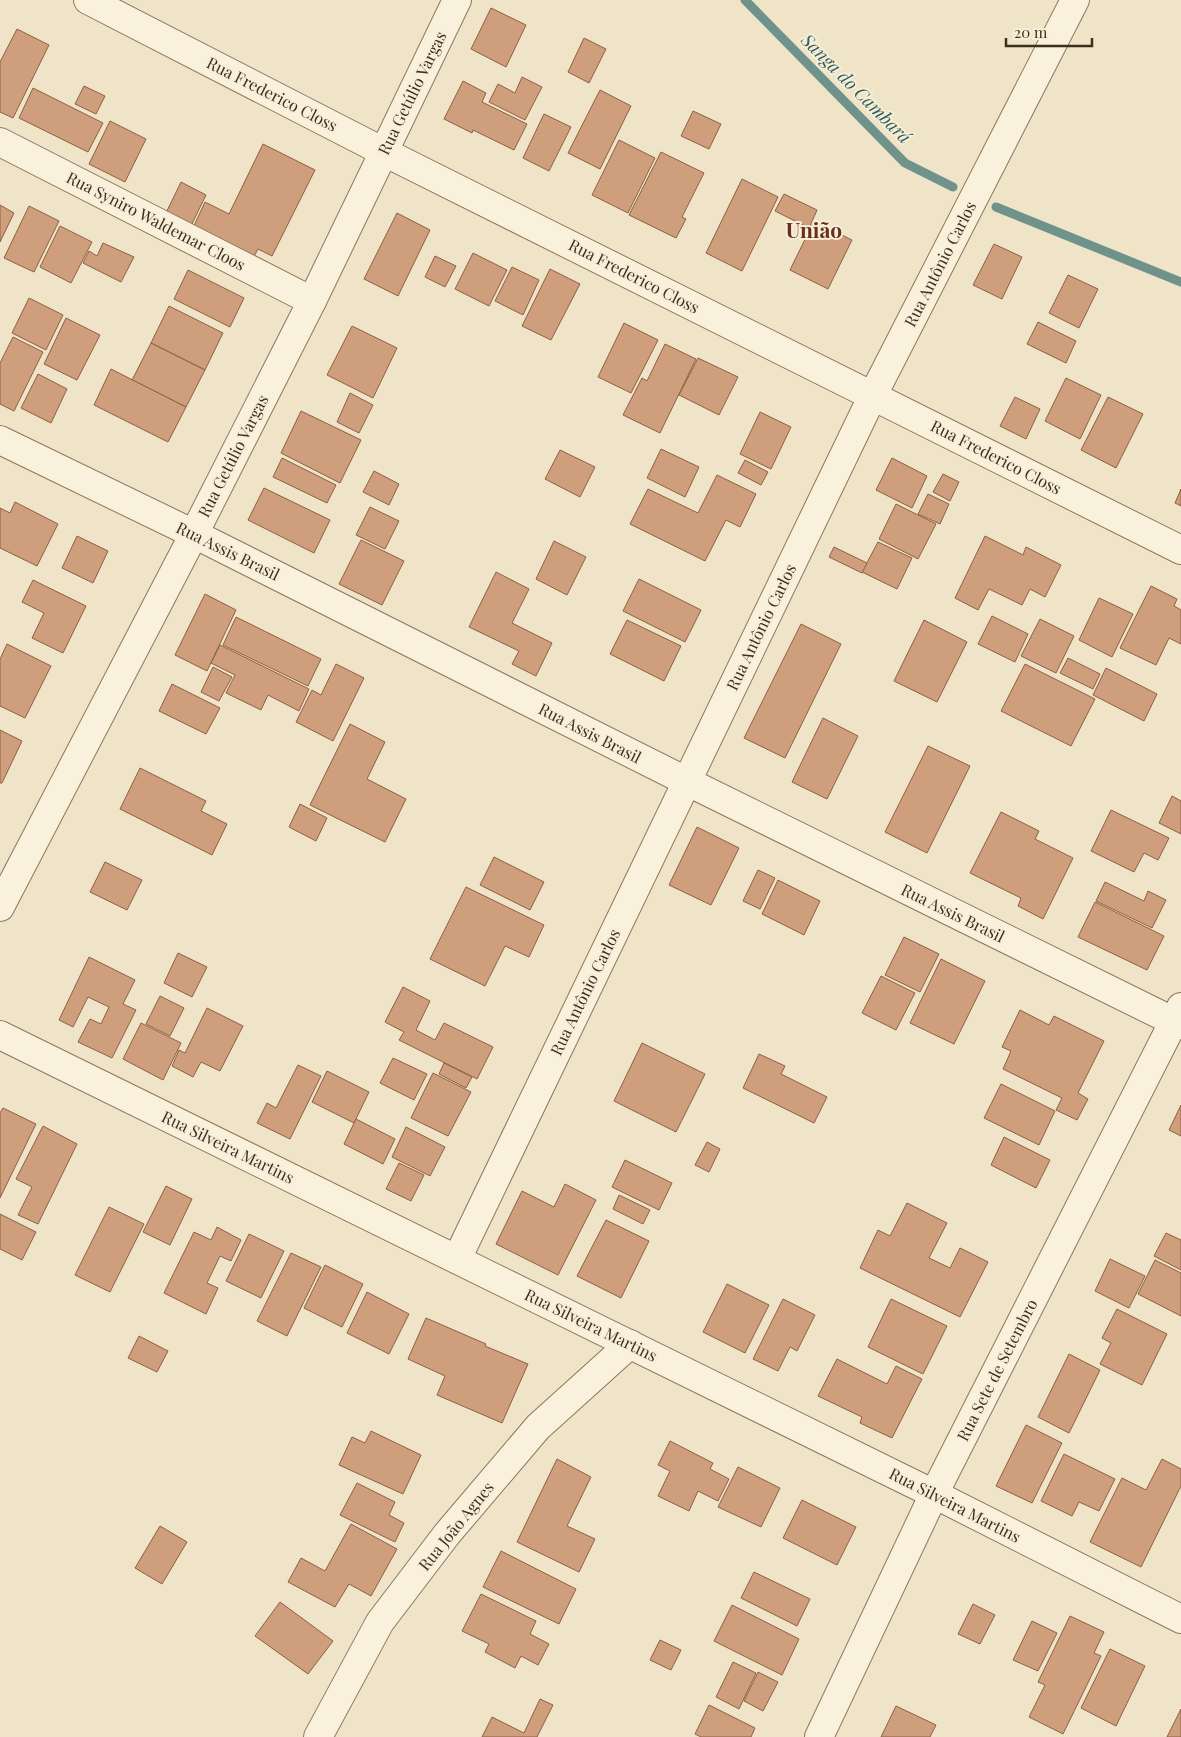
<svg xmlns="http://www.w3.org/2000/svg" width="1181" height="1737" viewBox="0 0 1181 1737" font-family="'Playfair Display',serif">
	<style>
		.lines { fill: none; stroke-linecap: round; stroke-linejoin: round }
		.stream { stroke: #6f938a; stroke-width: 9 }
		.building { fill: #cf9f7d; stroke: #8d5f41 }
		.minor-casing { stroke: #8d765c; stroke-width: 30 }
		.tertiary-casing { stroke: #8d765c; stroke-width: 30 }
		.minor { stroke: #faf1dc; stroke-width: 28 }
		.tertiary { stroke: #faf1dc; stroke-width: 28 }
		.labels { text-anchor: middle; stroke-width: 4; stroke-linejoin: round; paint-order: stroke }
		.street-label { font-size: 16px; fill: #3d2e20; stroke: #f7eed8 }
		.water-label { font-size: 18px; font-style: italic; fill: #2f5d5a; stroke: #f7eed8 }
		.district-label { font-size: 21px; font-weight: bold; fill: #6b2e1e; stroke: #f7eed8 }
	</style>
	<rect width="100%" height="100%" fill="#f0e4c8"/>
	<g class="lines">
		<g class="stream">
			<polyline points="745,0 905,163 953,187"/>
			<polyline points="996,207 1181,282"/>
		</g>
	</g>
	<g class="building">
		<polygon points="491,8 526,25 506,67 471,49"/>
		<polygon points="17,29 49,45 13,118 0,112 0,62"/>
		<polygon points="584,38 606,49 589,83 568,72"/>
		<polygon points="522,77 542,87 525,120 489,102 498,84 515,93"/>
		<polygon points="463,81 486,93 482,102 527,124 514,150 473,130 472,133 444,119"/>
		<polygon points="84,86 105,96 96,114 75,104"/>
		<polygon points="33,88 103,123 88,152 19,118"/>
		<polygon points="600,90 631,106 600,169 568,153"/>
		<polygon points="693,111 721,124 709,149 681,136"/>
		<polygon points="544,114 571,127 549,171 523,158"/>
		<polygon points="110,121 146,139 125,182 89,164"/>
		<polygon points="619,140 655,158 628,213 592,195"/>
		<polygon points="263,144 315,170 272,256 258,249 251,262 191,232 205,202 229,214"/>
		<polygon points="661,152 704,173 682,217 686,219 676,238 629,215"/>
		<polygon points="742,179 778,197 742,271 706,253"/>
		<polygon points="181,182 206,195 189,230 164,217"/>
		<polygon points="784,194 817,210 809,228 775,211"/>
		<polygon points="0,205 14,213 0,242"/>
		<polygon points="29,206 59,221 34,272 4,258"/>
		<polygon points="397,213 430,230 398,296 364,279"/>
		<polygon points="814,221 852,240 828,289 790,270"/>
		<polygon points="60,226 92,242 71,283 40,267"/>
		<polygon points="103,243 134,257 121,282 83,263 89,251 97,256"/>
		<polygon points="994,244 1022,257 1002,299 973,285"/>
		<polygon points="473,253 507,270 489,306 455,289"/>
		<polygon points="435,256 456,266 445,287 425,277"/>
		<polygon points="512,267 539,280 523,315 495,301"/>
		<polygon points="550,269 580,284 551,340 522,326"/>
		<polygon points="188,270 244,298 230,327 174,299"/>
		<polygon points="1068,275 1098,289 1079,328 1049,313"/>
		<polygon points="29,298 63,315 46,350 12,333"/>
		<polygon points="169,306 223,333 205,370 151,343"/>
		<polygon points="66,318 100,335 77,380 44,364"/>
		<polygon points="1038,322 1076,341 1066,363 1027,344"/>
		<polygon points="624,323 658,340 631,393 598,377"/>
		<polygon points="352,326 397,348 373,398 327,375"/>
		<polygon points="13,337 43,352 14,411 0,404 0,363"/>
		<polygon points="151,343 205,370 186,407 132,380"/>
		<polygon points="665,344 696,359 660,433 623,415 642,378 647,381"/>
		<polygon points="698,358 738,377 719,415 679,395"/>
		<polygon points="111,369 186,407 168,442 94,405"/>
		<polygon points="38,374 67,389 51,423 21,408"/>
		<polygon points="1066,378 1101,395 1080,439 1045,421"/>
		<polygon points="350,393 373,405 359,433 337,422"/>
		<polygon points="1015,397 1040,409 1026,439 1000,426"/>
		<polygon points="1108,397 1143,414 1116,468 1081,450"/>
		<polygon points="301,411 361,440 340,483 281,453"/>
		<polygon points="760,412 791,427 771,469 740,454"/>
		<polygon points="661,449 699,467 685,497 647,478"/>
		<polygon points="560,450 595,467 580,497 545,479"/>
		<polygon points="282,458 336,485 327,503 273,477"/>
		<polygon points="892,458 927,476 912,508 876,490"/>
		<polygon points="745,460 768,472 761,485 738,473"/>
		<polygon points="374,471 399,484 389,505 363,492"/>
		<polygon points="943,474 959,482 950,501 933,492"/>
		<polygon points="717,475 756,494 740,527 726,520 705,561 630,524 648,489 698,513"/>
		<polygon points="264,488 330,520 314,553 248,520"/>
		<polygon points="1181,489 1181,506 1175,503"/>
		<polygon points="928,494 949,504 940,524 918,514"/>
		<polygon points="15,502 58,524 37,566 0,548 0,508 10,513"/>
		<polygon points="896,504 936,524 918,559 879,539"/>
		<polygon points="370,507 399,521 385,549 356,535"/>
		<polygon points="77,536 108,551 93,583 62,568"/>
		<polygon points="985,536 1023,555 1026,547 1061,565 1045,597 1030,589 1022,605 989,589 978,610 955,598"/>
		<polygon points="361,540 404,561 382,605 339,584"/>
		<polygon points="554,541 586,557 567,595 536,579"/>
		<polygon points="878,542 912,558 897,589 862,572"/>
		<polygon points="834,547 867,563 862,573 829,557"/>
		<polygon points="496,572 529,589 512,623 552,643 536,676 512,664 519,651 469,627"/>
		<polygon points="639,579 701,610 685,642 623,611"/>
		<polygon points="33,580 86,606 63,653 32,638 44,613 22,602"/>
		<polygon points="1151,586 1177,599 1174,606 1181,610 1181,644 1169,638 1156,665 1120,648"/>
		<polygon points="205,594 236,610 207,671 175,655"/>
		<polygon points="1099,598 1133,614 1112,657 1079,640"/>
		<polygon points="992,616 1028,634 1015,662 978,644"/>
		<polygon points="236,617 321,659 308,686 223,645"/>
		<polygon points="1040,619 1074,636 1056,673 1021,656"/>
		<polygon points="627,620 681,646 664,681 610,654"/>
		<polygon points="924,620 967,642 937,702 894,681"/>
		<polygon points="801,624 841,644 785,758 744,738"/>
		<polygon points="7,644 51,666 25,718 0,706 0,659"/>
		<polygon points="220,645 309,689 299,711 268,695 261,710 226,693 235,675 211,663"/>
		<polygon points="1068,658 1100,674 1093,689 1060,673"/>
		<polygon points="336,664 364,678 333,741 296,722 312,690 321,695"/>
		<polygon points="1025,664 1095,699 1071,746 1001,711"/>
		<polygon points="213,667 232,677 219,701 201,692"/>
		<polygon points="1106,668 1157,694 1144,721 1093,695"/>
		<polygon points="172,684 220,708 206,734 159,711"/>
		<polygon points="823,718 858,736 827,799 792,782"/>
		<polygon points="350,724 385,742 367,779 406,799 385,842 310,805"/>
		<polygon points="0,730 22,741 2,783 0,783"/>
		<polygon points="928,746 970,766 927,853 885,832"/>
		<polygon points="140,768 206,801 201,811 227,824 212,855 120,809"/>
		<polygon points="1172,796 1181,801 1181,834 1159,823"/>
		<polygon points="300,804 327,818 316,841 289,827"/>
		<polygon points="1111,810 1169,838 1158,860 1144,853 1134,872 1091,851"/>
		<polygon points="1001,812 1039,831 1035,839 1073,858 1043,919 1018,906 1021,898 970,873"/>
		<polygon points="697,827 739,848 711,905 669,885"/>
		<polygon points="494,857 544,882 530,910 480,885"/>
		<polygon points="105,862 142,880 127,910 90,892"/>
		<polygon points="758,870 775,878 760,909 743,901"/>
		<polygon points="778,880 820,901 804,935 762,914"/>
		<polygon points="1105,882 1144,901 1148,891 1166,900 1152,928 1096,901"/>
		<polygon points="466,887 544,925 529,957 505,946 485,986 430,959"/>
		<polygon points="1095,902 1164,936 1147,970 1078,937"/>
		<polygon points="904,937 939,954 920,992 885,975"/>
		<polygon points="178,953 207,967 192,997 164,983"/>
		<polygon points="89,957 135,980 123,1004 136,1010 112,1058 78,1042 90,1019 101,1024 109,1007 88,997 73,1027 59,1020"/>
		<polygon points="941,959 985,981 954,1044 910,1023"/>
		<polygon points="881,976 915,993 896,1030 862,1013"/>
		<polygon points="403,987 430,1001 416,1030 435,1040 444,1023 493,1047 477,1079 399,1040 404,1032 385,1022"/>
		<polygon points="160,996 184,1008 170,1036 146,1024"/>
		<polygon points="207,1008 243,1026 220,1071 201,1062 193,1077 172,1066 179,1050 185,1053"/>
		<polygon points="1020,1010 1049,1025 1054,1016 1104,1041 1078,1093 1088,1099 1077,1120 1056,1110 1062,1098 1003,1069 1011,1051 1002,1047"/>
		<polygon points="141,1023 181,1043 163,1080 123,1059"/>
		<polygon points="642,1043 705,1074 676,1132 614,1101"/>
		<polygon points="759,1054 785,1066 781,1074 827,1097 814,1123 743,1088"/>
		<polygon points="393,1058 427,1074 414,1100 380,1083"/>
		<polygon points="444,1063 472,1077 466,1088 439,1074"/>
		<polygon points="298,1065 321,1076 290,1139 257,1123 267,1103 276,1108"/>
		<polygon points="327,1071 369,1092 354,1123 312,1102"/>
		<polygon points="433,1073 471,1092 448,1136 411,1118"/>
		<polygon points="1001,1084 1055,1111 1039,1145 984,1118"/>
		<polygon points="1181,1105 1181,1136 1169,1130"/>
		<polygon points="3,1108 36,1124 0,1198 0,1113"/>
		<polygon points="356,1119 395,1139 383,1164 344,1144"/>
		<polygon points="43,1126 77,1144 38,1224 18,1215 32,1187 16,1179"/>
		<polygon points="406,1127 445,1147 430,1176 392,1157"/>
		<polygon points="1004,1137 1050,1160 1036,1188 991,1165"/>
		<polygon points="707,1142 720,1149 709,1172 695,1165"/>
		<polygon points="625,1160 672,1183 659,1210 612,1187"/>
		<polygon points="399,1163 424,1175 411,1201 386,1189"/>
		<polygon points="565,1184 596,1200 558,1275 496,1244 522,1191 554,1207"/>
		<polygon points="166,1186 192,1199 170,1245 143,1232"/>
		<polygon points="619,1195 650,1210 643,1224 613,1209"/>
		<polygon points="907,1203 947,1223 929,1258 950,1268 960,1248 988,1262 960,1317 860,1268 878,1230 890,1236"/>
		<polygon points="109,1207 144,1224 110,1292 75,1275"/>
		<polygon points="0,1214 36,1232 22,1260 0,1249"/>
		<polygon points="606,1220 649,1241 621,1298 577,1276"/>
		<polygon points="217,1227 241,1240 231,1261 220,1256 207,1283 218,1288 206,1314 164,1293 194,1232 211,1240"/>
		<polygon points="1166,1233 1181,1240 1181,1270 1154,1256"/>
		<polygon points="249,1234 284,1251 261,1298 226,1281"/>
		<polygon points="291,1253 321,1267 287,1336 257,1321"/>
		<polygon points="1110,1259 1145,1276 1129,1308 1095,1291"/>
		<polygon points="1155,1260 1181,1273 1181,1316 1138,1294"/>
		<polygon points="325,1265 363,1284 342,1327 304,1308"/>
		<polygon points="727,1284 769,1305 745,1353 703,1332"/>
		<polygon points="367,1292 409,1314 389,1354 347,1333"/>
		<polygon points="783,1299 815,1315 797,1351 790,1347 778,1371 753,1359"/>
		<polygon points="891,1299 947,1326 923,1374 868,1347"/>
		<polygon points="1117,1309 1167,1334 1142,1385 1100,1364 1111,1343 1102,1338"/>
		<polygon points="426,1318 486,1344 485,1346 528,1364 502,1423 437,1395 445,1376 408,1359"/>
		<polygon points="139,1336 168,1351 157,1372 128,1358"/>
		<polygon points="1069,1354 1100,1370 1069,1433 1038,1417"/>
		<polygon points="837,1359 887,1384 896,1366 922,1379 892,1438 860,1423 862,1417 818,1396"/>
		<polygon points="1026,1425 1062,1443 1032,1503 996,1486"/>
		<polygon points="371,1431 421,1455 403,1494 339,1465 352,1437 365,1443"/>
		<polygon points="670,1441 713,1463 710,1469 729,1479 718,1501 698,1491 689,1511 658,1496 670,1471 658,1465"/>
		<polygon points="1064,1454 1115,1479 1099,1511 1079,1502 1072,1516 1041,1501"/>
		<polygon points="557,1459 591,1477 567,1526 595,1539 579,1572 517,1542"/>
		<polygon points="1162,1459 1181,1469 1181,1486 1141,1567 1090,1542 1122,1478 1146,1490"/>
		<polygon points="738,1467 780,1488 761,1527 718,1507"/>
		<polygon points="357,1483 395,1502 389,1515 404,1523 395,1542 340,1515"/>
		<polygon points="802,1500 856,1527 837,1565 783,1538"/>
		<polygon points="351,1524 397,1549 371,1596 349,1584 335,1607 288,1582 301,1558 325,1571"/>
		<polygon points="160,1526 187,1542 162,1584 135,1568"/>
		<polygon points="501,1551 576,1589 559,1624 483,1587"/>
		<polygon points="754,1572 810,1599 797,1626 741,1598"/>
		<polygon points="481,1594 536,1621 530,1634 549,1644 538,1665 521,1656 515,1668 485,1652 489,1644 462,1631"/>
		<polygon points="280,1602 333,1641 308,1674 255,1636"/>
		<polygon points="973,1604 995,1615 980,1644 958,1634"/>
		<polygon points="732,1605 799,1639 782,1675 714,1641"/>
		<polygon points="1070,1616 1104,1632 1094,1653 1101,1656 1063,1734 1029,1717 1045,1685 1038,1682"/>
		<polygon points="1032,1621 1057,1633 1038,1671 1013,1660"/>
		<polygon points="660,1640 681,1650 671,1670 650,1660"/>
		<polygon points="1110,1649 1145,1666 1116,1726 1081,1708"/>
		<polygon points="733,1662 756,1673 739,1709 716,1697"/>
		<polygon points="758,1672 778,1682 763,1711 744,1701"/>
		<polygon points="540,1699 553,1705 537,1737 482,1737 492,1717 524,1733"/>
		<polygon points="709,1705 755,1728 751,1737 701,1737 695,1734"/>
		<polygon points="896,1706 936,1725 930,1737 881,1737"/>
		<polygon points="1181,1709 1181,1737 1167,1737"/>
	</g>
	<g class="lines">
		<defs>
			<g id="minor">
				<polyline points="88,0 384,152 1181,550"/>
				<polyline points="0,142 312,301"/>
				<polyline points="0,440 194,534 686,781 1181,1025"/>
				<polyline points="0,907 194,534 312,301 457,0"/>
				<polyline points="0,1035 934,1494 1181,1619"/>
				<polyline points="457,1259 873,395 1075,0"/>
				<polyline points="318,1737 380,1622 447,1534 538,1427 630,1344"/>
			</g>
			<polyline id="tertiary" points="819,1737 934,1494 1181,1007"/>
		</defs>
		<use href="#minor" class="minor-casing"/>
		<use href="#tertiary" class="tertiary-casing"/>
		<use href="#minor" class="minor"/>
		<use href="#tertiary" class="tertiary"/>
	</g>
	<g class="labels">
		<g class="street-label">
			<text transform="translate(412 93) rotate(-64)" y="6">Rua Getúlio Vargas</text>
			<text transform="translate(272 94) rotate(27)" y="6">Rua Frederico Closs</text>
			<text transform="translate(156 221) rotate(27)" y="6">Rua Syniro Waldemar Cloos</text>
			<text transform="translate(940 264) rotate(-63)" y="6">Rua Antônio Carlos</text>
			<text transform="translate(634 276) rotate(27)" y="6">Rua Frederico Closs</text>
			<text transform="translate(233 456) rotate(-63)" y="6">Rua Getúlio Vargas</text>
			<text transform="translate(996 457) rotate(27)" y="6">Rua Frederico Closs</text>
			<text transform="translate(228 551) rotate(26)" y="6">Rua Assis Brasil</text>
			<text transform="translate(761 627) rotate(-64)" y="6">Rua Antônio Carlos</text>
			<text transform="translate(590 733) rotate(27)" y="6">Rua Assis Brasil</text>
			<text transform="translate(953 913) rotate(26)" y="6">Rua Assis Brasil</text>
			<text transform="translate(585 992) rotate(-64)" y="6">Rua Antônio Carlos</text>
			<text transform="translate(228 1147) rotate(26)" y="6">Rua Silveira Martins</text>
			<text transform="translate(591 1325) rotate(26)" y="6">Rua Silveira Martins</text>
			<text transform="translate(997 1370) rotate(-63)" y="6">Rua Sete de Setembro</text>
			<text transform="translate(955 1505) rotate(27)" y="6">Rua Silveira Martins</text>
			<text transform="translate(456 1526) rotate(-51)" y="6">Rua João Agnes</text>
		</g>
		<g class="water-label">
			<text transform="translate(856 89) rotate(45)" y="6">Sanga do Cambará</text>
		</g>
		<g class="district-label">
			<text x="814" y="238">União</text>
		</g>
	</g>
	<path d="M1006 38v8h86v-8" fill="none" stroke="#3d2e20" stroke-width="2.5"/>
	<text x="1014" y="38" font-size="15" fill="#3d2e20" stroke="#f7eed8" stroke-width="4" paint-order="stroke">20 m</text>
</svg>
